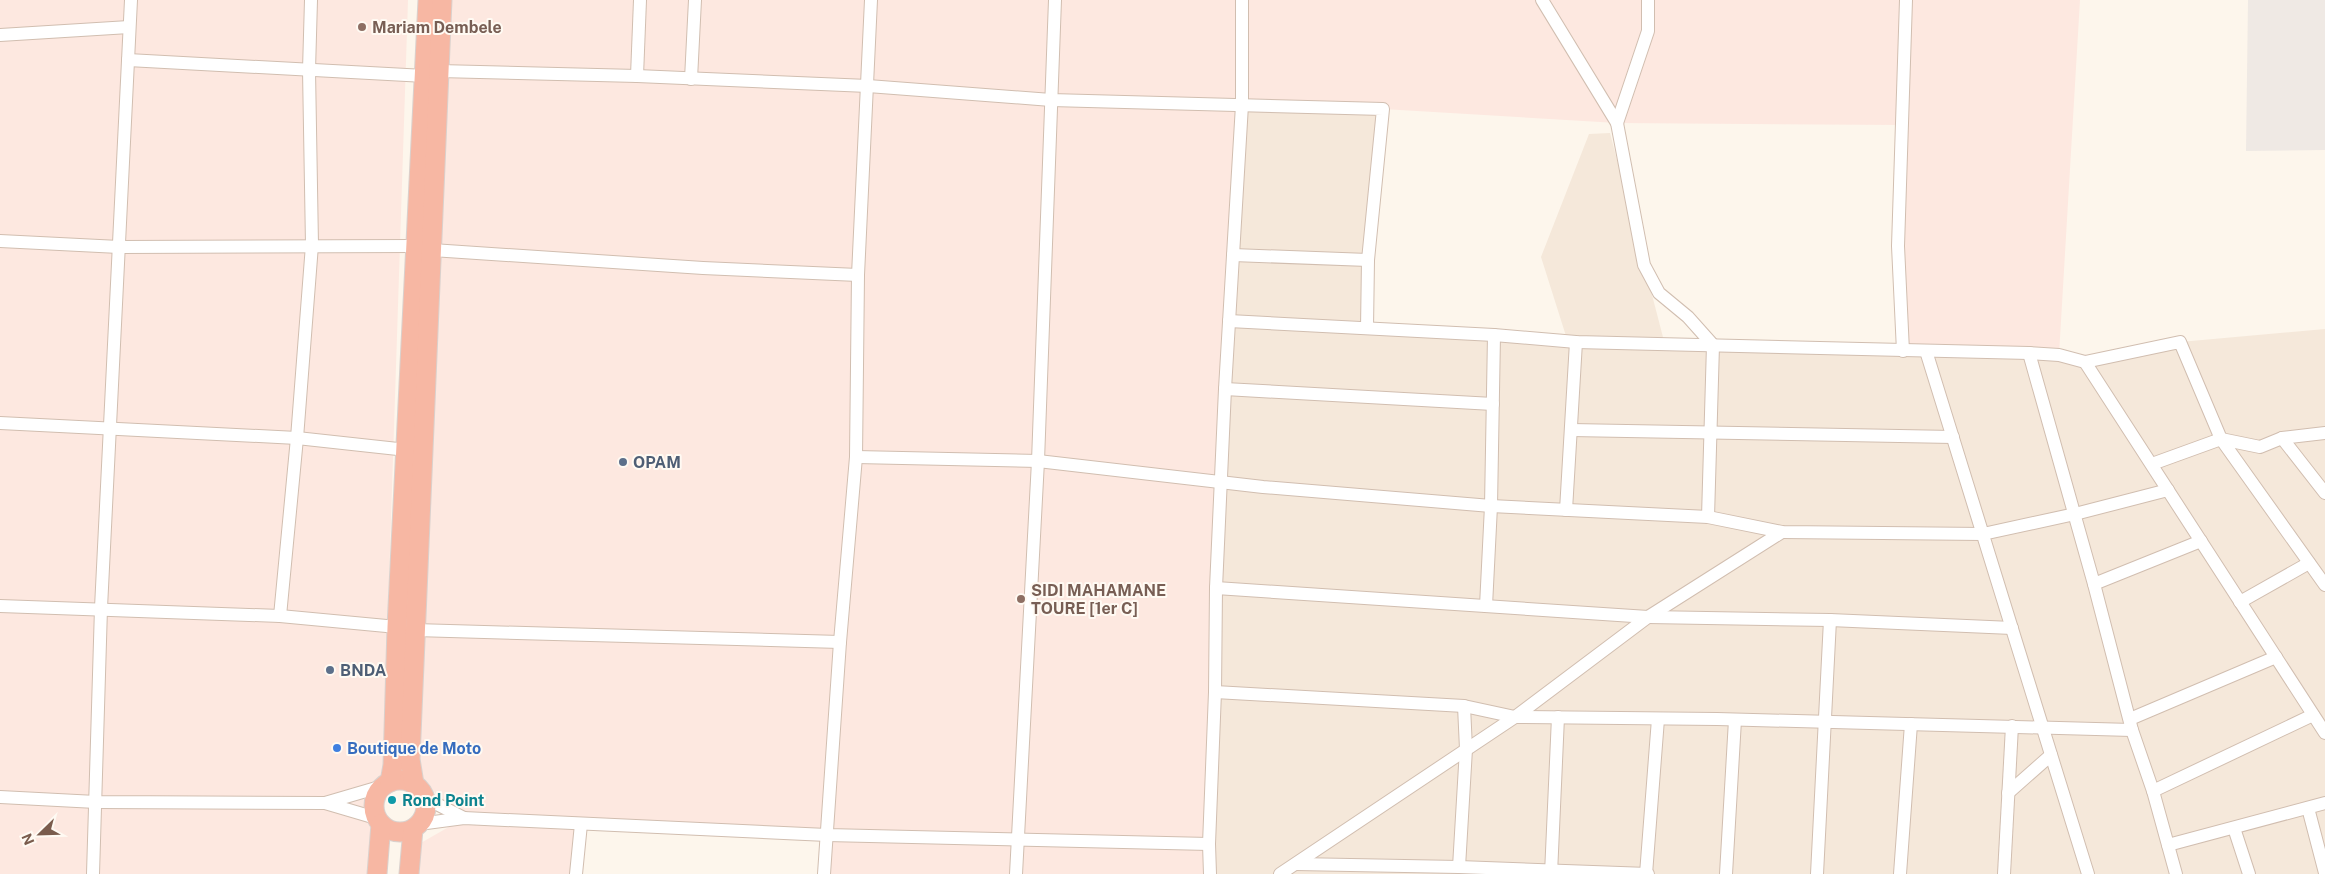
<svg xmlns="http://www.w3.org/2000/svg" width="2325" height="874" viewBox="0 0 2325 874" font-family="'Public Sans',sans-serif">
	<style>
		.residential { fill: #f5e8da }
		.commercial { fill: #fde8e0 }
		.industrial { fill: #efe9e4 }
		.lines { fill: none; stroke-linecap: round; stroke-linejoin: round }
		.minor-casing { stroke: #d1beb0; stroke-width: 14 }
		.highway-casing { stroke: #dad1cd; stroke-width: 21 }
		.minor { stroke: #fff; stroke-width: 12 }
		.highway { stroke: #f7b7a3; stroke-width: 19 }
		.education-dot { fill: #8d6e63; stroke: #fffaf3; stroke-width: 2 }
		.service-dot { fill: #5c6f8a; stroke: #fffaf3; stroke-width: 2 }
		.shop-dot { fill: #3f7fe0; stroke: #fffaf3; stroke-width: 2 }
		.culture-dot { fill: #0f9aa8; stroke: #fffaf3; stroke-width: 2 }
		.labels { text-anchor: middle; stroke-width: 4; stroke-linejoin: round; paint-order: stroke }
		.education-label { font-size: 16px; font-weight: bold; fill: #785e54; stroke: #fffaf3; text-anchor: start }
		.service-label { font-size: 16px; font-weight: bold; fill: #4e5e75; stroke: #fffaf3; text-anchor: start }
		.shop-label { font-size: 16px; font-weight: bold; fill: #366cbe; stroke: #fffaf3; text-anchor: start }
		.culture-label { font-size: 16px; font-weight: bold; fill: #0d838f; stroke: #fffaf3; text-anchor: start }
	</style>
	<rect width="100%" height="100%" fill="#fdf6ec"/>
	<polygon class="residential" points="1242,105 1383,109 1367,328 1566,336 1541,257 1589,134 1610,133 1664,341 2085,362 2180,342 2325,329 2325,874 1207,874"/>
	<g class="commercial">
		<polygon points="0,0 408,0 381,824 376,874 0,874"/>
		<polygon points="439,0 2080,0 2059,355 1903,351 1902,125 1617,123 1383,109 1242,105 1207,874 824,874 827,836 581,824 576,874 404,874 405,852 461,820 408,765"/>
	</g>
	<polygon class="industrial" points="2248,0 2325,0 2325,150 2246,151"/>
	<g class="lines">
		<defs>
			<g id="minor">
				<polyline points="1542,0 1617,123 1644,265 1659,293 1688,317 1713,345 1708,517"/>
				<polyline points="0,35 129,27"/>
				<polyline points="128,60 425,76 439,71 637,76 868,86 1051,100 1383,109 1368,260 1367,328"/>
				<polyline points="637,76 640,0"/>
				<polyline points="691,79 695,0"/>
				<polyline points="1617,123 1648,31 1648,0"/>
				<polyline points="0,241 119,247 415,246"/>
				<polyline points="432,250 703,268 858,275"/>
				<polyline points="1233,255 1368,260"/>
				<polyline points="1229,321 1494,335 1576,342 2029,353 2059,355 2085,362 2180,342 2221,439 2325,585"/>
				<polyline points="1903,351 1898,246 1906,0"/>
				<polyline points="1926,351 2088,874"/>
				<polyline points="2029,353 2094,584 2132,730 2153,791 2176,874"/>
				<polyline points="2085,362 2325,733"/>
				<polyline points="1225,389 1493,404"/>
				<polyline points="0,423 297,438 407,450"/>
				<polyline points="1571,430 1953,437"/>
				<polyline points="2282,438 2325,493"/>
				<polyline points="856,457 1038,461 1263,487 1491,506 1708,517 1782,532 1983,534 2075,514 2168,490"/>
				<polyline points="2152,464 2221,439 2260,447 2282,438 2325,433"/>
				<polyline points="1566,510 1576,342"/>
				<polyline points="2094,584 2201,541"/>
				<polyline points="1216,588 1648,617 1830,620 2012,628"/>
				<polyline points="2240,602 2309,563"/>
				<polyline points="0,606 280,616 397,627"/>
				<polyline points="1486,606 1491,506 1494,335"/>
				<polyline points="280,616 297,438 312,245 309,70 311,0"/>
				<polyline points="415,630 840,642"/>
				<polyline points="1215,692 1464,706 1515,717 1717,719 2132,730"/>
				<polyline points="2130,719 2276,657"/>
				<polyline points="2153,791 2313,715"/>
				<polyline points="2008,793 2051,755"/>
				<polyline points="0,797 96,802 325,803 383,786"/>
				<polyline points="425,798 464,818"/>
				<polyline points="325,803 376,818"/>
				<polyline points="2308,808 2325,873"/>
				<polyline points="419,824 464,818 827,835 1209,844"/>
				<polyline points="2234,828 2249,874"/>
				<polyline points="2168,845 2325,803"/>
				<polyline points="1296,864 1459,867 1648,874"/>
				<polyline points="1459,867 1466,749 1464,706"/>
				<polyline points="93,874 101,608 131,0"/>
				<polyline points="576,874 581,824"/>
				<polyline points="824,874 840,642 856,457 858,275 871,0"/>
				<polyline points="1016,874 1038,461 1055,0"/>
				<polyline points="1210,874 1209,844 1215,692 1216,588 1225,389 1242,105 1242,0"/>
				<polyline points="1280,874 1515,717 1648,617 1782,532"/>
				<polyline points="1551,874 1558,717"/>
				<polyline points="1646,874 1658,719"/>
				<polyline points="1726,874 1735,720"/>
				<polyline points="1817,874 1830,620"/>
				<polyline points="1900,874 1911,724"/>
				<polyline points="2004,874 2012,726"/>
			</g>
			<g id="highway">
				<circle cx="400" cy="806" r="26"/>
				<polyline points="390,782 393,765 397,627 428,0"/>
				<polyline points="414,784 410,759 442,0"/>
				<polyline points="377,874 381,824"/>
				<polyline points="409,874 413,829"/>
			</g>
		</defs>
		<use href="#minor" class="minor-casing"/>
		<use href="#highway" class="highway-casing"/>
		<use href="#minor" class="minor"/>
		<use href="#highway" class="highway"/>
	</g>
	<g class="education-dot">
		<circle cx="362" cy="27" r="5"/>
		<circle cx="1021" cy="599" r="5"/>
	</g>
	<g class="service-dot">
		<circle cx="623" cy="462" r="5"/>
		<circle cx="330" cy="670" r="5"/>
	</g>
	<circle class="shop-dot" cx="337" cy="748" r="5"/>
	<circle class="culture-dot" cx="392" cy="800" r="5"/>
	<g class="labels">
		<g class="education-label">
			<text x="372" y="33">Mariam Dembele</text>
			<text x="1031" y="596">SIDI MAHAMANE<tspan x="1031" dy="18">TOURE [1er C]</tspan></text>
		</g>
		<g class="service-label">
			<text x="633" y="468">OPAM</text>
			<text x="340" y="676">BNDA</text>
		</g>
		<g class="shop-label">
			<text x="347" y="754">Boutique de Moto</text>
		</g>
		<g class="culture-label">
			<text x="402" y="806">Rond Point</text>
		</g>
	</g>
	<g transform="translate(40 834) rotate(247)" stroke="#fffaf3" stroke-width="4" paint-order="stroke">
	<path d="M0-4L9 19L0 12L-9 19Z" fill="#7a5c4d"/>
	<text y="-8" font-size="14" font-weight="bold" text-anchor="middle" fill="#7a5c4d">N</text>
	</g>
</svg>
